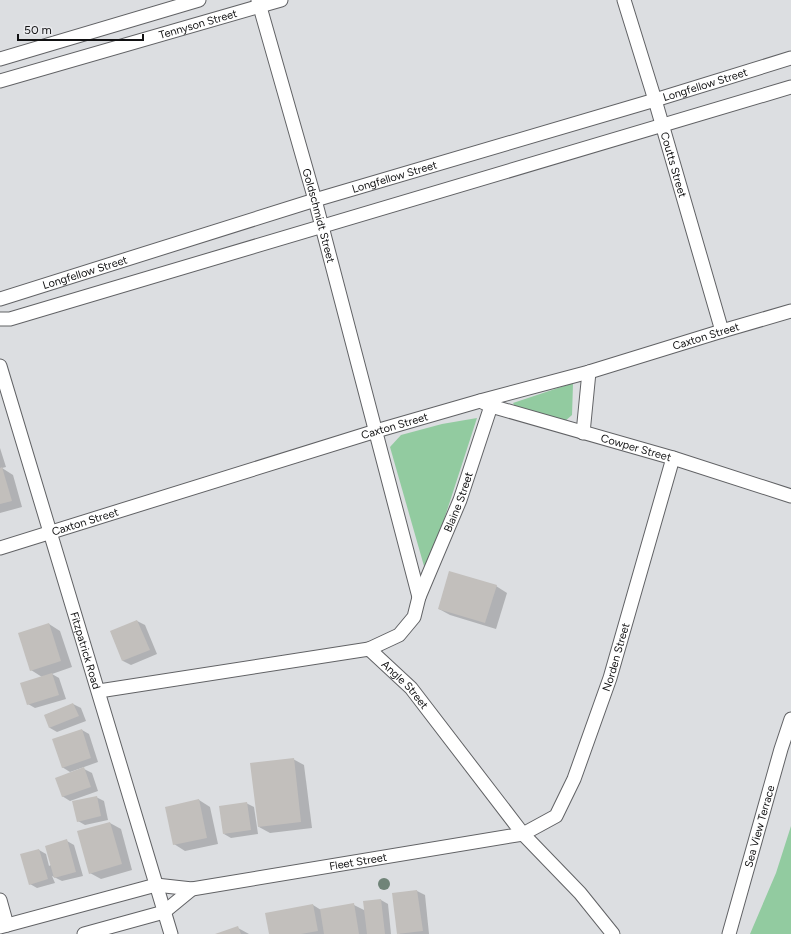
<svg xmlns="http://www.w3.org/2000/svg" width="791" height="934" viewBox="0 0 791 934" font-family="Figtree,sans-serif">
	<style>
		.green { fill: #92cba0 }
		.shadow { fill: #0003 }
		.building { fill: #c2bfbc }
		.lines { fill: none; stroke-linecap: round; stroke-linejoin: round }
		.minor-casing { stroke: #616265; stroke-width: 15 }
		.minor { stroke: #fff; stroke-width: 13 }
		.tree { fill: #708478 }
		.labels { text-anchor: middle; stroke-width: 3; stroke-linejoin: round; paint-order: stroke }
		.street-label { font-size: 11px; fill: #111112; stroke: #eaebee }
	</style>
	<rect width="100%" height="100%" fill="#dcdee1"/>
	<g class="green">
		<polygon points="573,383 572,415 564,422 516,408 513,403"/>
		<polygon points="477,418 428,569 424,566 390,447 401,435 442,424"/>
		<polygon points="791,826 791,934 750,934 776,873"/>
	</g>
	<g class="shadow">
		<polygon points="0,448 6,467 2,468 13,475 22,507 0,513"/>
		<polygon points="496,586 507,593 496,629 450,615 439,609"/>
		<polygon points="137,621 145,625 157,654 131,665 123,661 111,632"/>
		<polygon points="49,624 60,631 72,667 52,674 59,678 66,699 35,708 28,704 42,677 31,670"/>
		<polygon points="73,704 81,708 86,721 57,732 50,728 45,715"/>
		<polygon points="82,730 89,734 98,762 70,772 62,767"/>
		<polygon points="293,759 304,765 312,828 270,833 259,827"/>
		<polygon points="84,769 92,773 98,791 70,801 62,796"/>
		<polygon points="96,797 104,801 108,820 85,825 78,821"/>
		<polygon points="199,800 210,807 218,844 185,851 174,844"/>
		<polygon points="246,803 254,807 258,834 231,838 224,834"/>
		<polygon points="110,823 121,829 132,870 101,879 90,873"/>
		<polygon points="67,841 74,845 83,876 62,881 52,876 55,883 37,888 30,884 39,850 46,854 49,866 51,865"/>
		<polygon points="417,891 425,895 429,934 400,934 398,933 393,894"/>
		<polygon points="381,900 388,904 391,934 270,934 313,905 321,910 354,905 366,911"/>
		<polygon points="238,928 249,934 217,934"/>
	</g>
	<g class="building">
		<polygon points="2,467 12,501 0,504 0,468"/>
		<polygon points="449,571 497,585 485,623 438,609"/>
		<polygon points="137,620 150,650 122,661 110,631"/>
		<polygon points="49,623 61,661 30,671 18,633"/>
		<polygon points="52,673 59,695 27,705 20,683"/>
		<polygon points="73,703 79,716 49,728 44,715"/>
		<polygon points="82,729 91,758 62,768 52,739"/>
		<polygon points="294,758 301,822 258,827 250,763"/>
		<polygon points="84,767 91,787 62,797 55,778"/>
		<polygon points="97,796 101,816 77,822 72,801"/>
		<polygon points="199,799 207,838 173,845 165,807"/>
		<polygon points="247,802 251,830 223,834 219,806"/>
		<polygon points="110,822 122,864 89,874 77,831"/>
		<polygon points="67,839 76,872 54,878 45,846"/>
		<polygon points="39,849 48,879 29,885 20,854"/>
		<polygon points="417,890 423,931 397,934 392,893"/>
		<polygon points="381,899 385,934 367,934 363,901"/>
		<polygon points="354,903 359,934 324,934 320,909"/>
		<polygon points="313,904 318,931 301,934 269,934 265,913"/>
		<polygon points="238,926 241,934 215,934"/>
	</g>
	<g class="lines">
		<defs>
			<g id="minor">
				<path id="s1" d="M258 0 315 200 419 597"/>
				<path id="s2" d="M624 0 655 100 722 331"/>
				<polyline points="0,59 199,0"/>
				<path id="s3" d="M0 81 281 0"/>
				<path id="s4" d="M0 299 315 200 655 100 791 58"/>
				<polyline points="0,319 10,319 791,87"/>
				<path id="s5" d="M0 366 171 934"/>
				<path id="s6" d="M480 401 491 406 673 458 791 496"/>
				<polyline points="583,433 589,372"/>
				<path id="s7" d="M0 548 376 431 480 401 589 372 722 331 791 311"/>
				<path id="s8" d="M369 649 399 635 414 617 419 597 460 500 491 406"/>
				<path id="s9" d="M99 691 369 649 411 688 523 834 580 893 613 934"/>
				<polyline points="0,900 7,925"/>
				<path id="s10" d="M0 927 156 885 192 889 523 834 556 816 574 779 610 678 673 458"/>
				<polyline points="84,934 164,912 192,889"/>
				<path id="s11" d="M729 934 781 749 791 719"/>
			</g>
		</defs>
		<use href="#minor" class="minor-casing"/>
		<use href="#minor" class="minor"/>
	</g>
	<circle class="tree" cx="384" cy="884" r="6"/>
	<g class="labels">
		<g class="street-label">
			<text dy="4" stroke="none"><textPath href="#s3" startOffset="206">Tennyson Street</textPath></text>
			<text dy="4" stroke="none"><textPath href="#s4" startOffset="737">Longfellow Street</textPath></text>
			<text dy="4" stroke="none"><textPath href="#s2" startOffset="172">Coutts Street</textPath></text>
			<text dy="4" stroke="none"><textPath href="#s4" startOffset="413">Longfellow Street</textPath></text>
			<text dy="4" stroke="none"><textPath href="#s1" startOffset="224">Goldschmidt Street</textPath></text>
			<text dy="4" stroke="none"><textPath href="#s4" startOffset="89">Longfellow Street</textPath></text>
			<text dy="4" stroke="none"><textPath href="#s7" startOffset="737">Caxton Street</textPath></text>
			<text dy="4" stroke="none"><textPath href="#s7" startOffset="413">Caxton Street</textPath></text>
			<text dy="4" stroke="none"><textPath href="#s6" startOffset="163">Cowper Street</textPath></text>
			<text dy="4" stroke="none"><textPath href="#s8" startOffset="180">Blaine Street</textPath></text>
			<text dy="4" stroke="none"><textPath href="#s7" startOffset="89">Caxton Street</textPath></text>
			<text dy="4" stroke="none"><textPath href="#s5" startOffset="297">Fitzpatrick Road</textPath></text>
			<text dy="4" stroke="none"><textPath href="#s10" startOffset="741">Norden Street</textPath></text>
			<text dy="4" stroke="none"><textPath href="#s9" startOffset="324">Angle Street</textPath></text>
			<text dy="4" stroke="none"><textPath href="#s11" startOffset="112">Sea View Terrace</textPath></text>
			<text dy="4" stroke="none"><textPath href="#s10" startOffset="366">Fleet Street</textPath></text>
		</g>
	</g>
	<path d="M18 34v6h125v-6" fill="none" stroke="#111112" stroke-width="2"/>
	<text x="24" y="34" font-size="12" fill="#111112" stroke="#eaebee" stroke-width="3" paint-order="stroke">50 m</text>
</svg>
